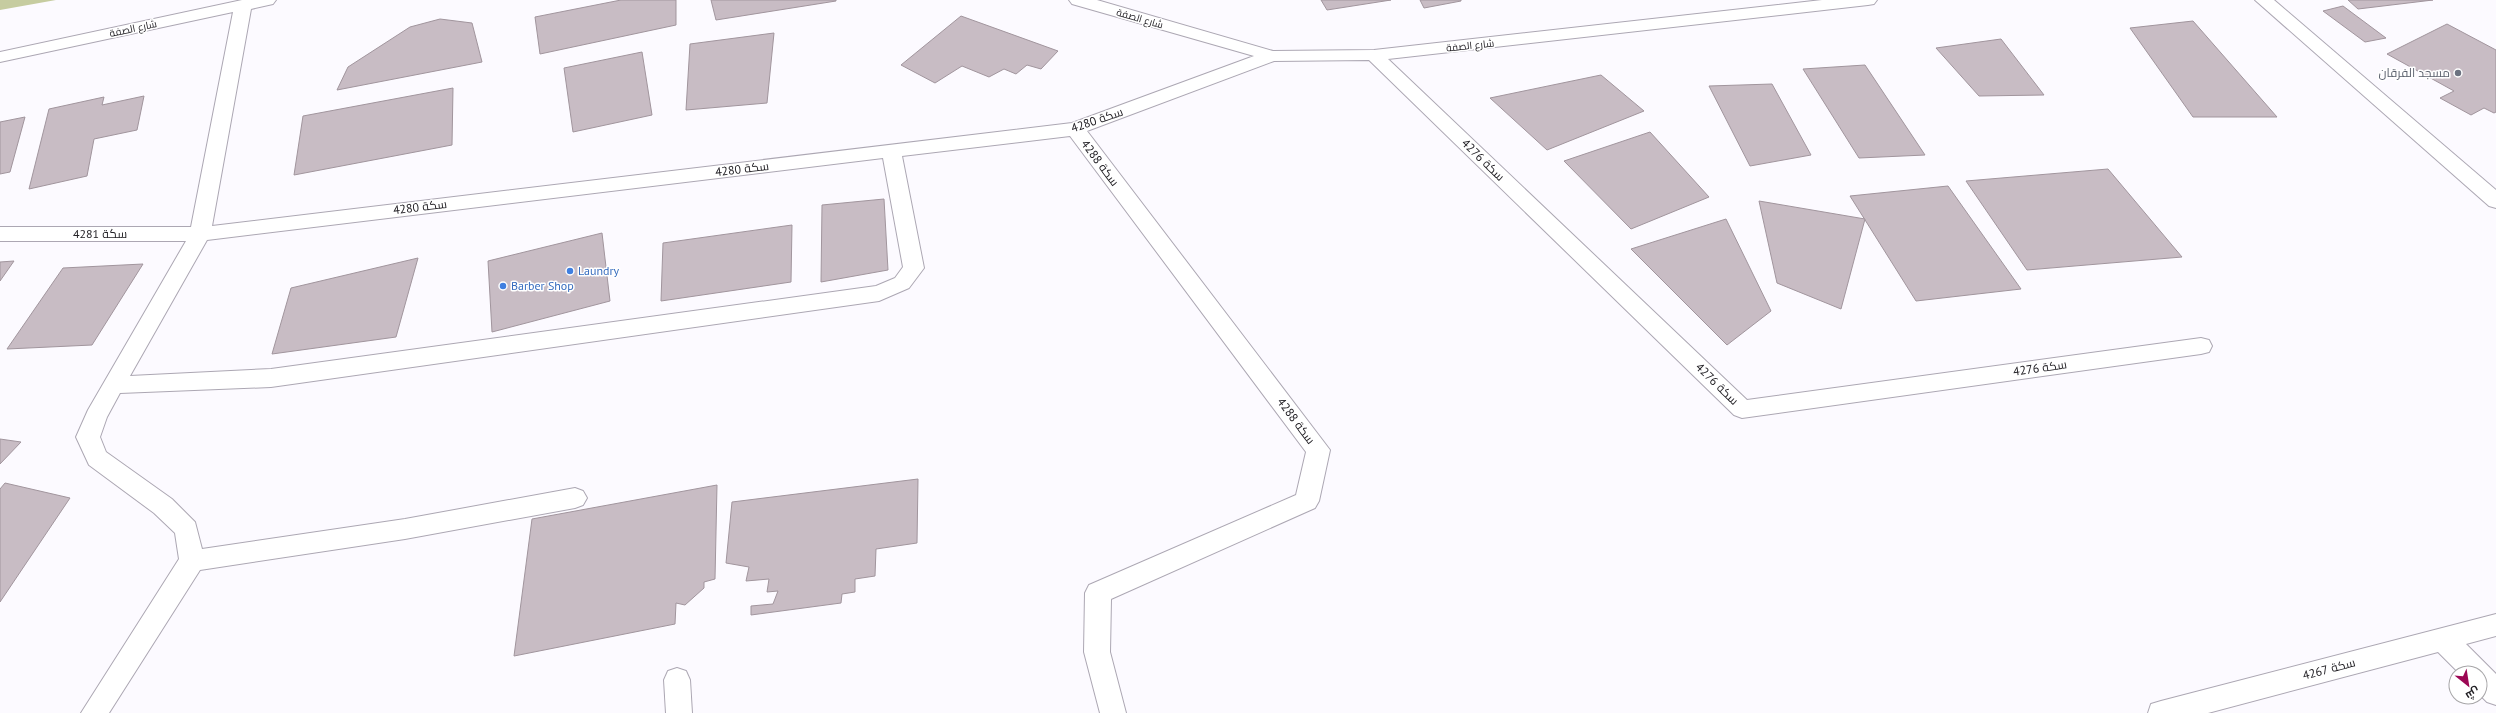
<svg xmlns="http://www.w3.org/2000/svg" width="2496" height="713" viewBox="0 0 2496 713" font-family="'PT Sans',Cairo,sans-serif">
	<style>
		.green { fill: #c6cca0 }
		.building { fill: #c8bcc4; stroke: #a1959d }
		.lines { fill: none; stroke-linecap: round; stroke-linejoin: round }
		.minor-casing { stroke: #aca7b3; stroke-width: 2 }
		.minor { fill: #fff; fill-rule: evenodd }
		.worship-dot { fill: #6b7280; stroke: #fff; stroke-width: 1.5 }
		.shop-dot { fill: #3f7fe0; stroke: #fff; stroke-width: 1.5 }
		.labels { text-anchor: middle; stroke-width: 3; stroke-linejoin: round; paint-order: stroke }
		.far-street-label { font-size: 10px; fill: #222025; stroke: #fff }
		.worship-label { font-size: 12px; fill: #5b616d; stroke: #fff; text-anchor: end }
		.street-label { font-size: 12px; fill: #222025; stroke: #fff }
		.shop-label { font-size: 12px; fill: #366cbe; stroke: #fff; text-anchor: start }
	</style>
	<rect width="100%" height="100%" fill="#fcfaff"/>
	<polygon class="green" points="0,0 56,0 0,10"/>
	<g class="building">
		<polygon points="621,0 676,0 676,25 540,54 535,17"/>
		<polygon points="711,0 836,0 836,1 716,20"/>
		<polygon points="1321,0 1391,0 1327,10"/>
		<polygon points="1420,0 1461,0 1461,1 1424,8"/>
		<polygon points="2348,0 2433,0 2358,9"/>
		<polygon points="2343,6 2386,38 2365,42 2323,11"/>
		<polygon points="961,16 1058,51 1041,69 1027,65 1016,74 1004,69 989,77 962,66 935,83 901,65"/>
		<polygon points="440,19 472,23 482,62 337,90 348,67 410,27"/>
		<polygon points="2193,21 2277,117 2193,117 2130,28"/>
		<polygon points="2447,24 2496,50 2496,112 2494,113 2484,108 2471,115 2440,98 2454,91 2387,54"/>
		<polygon points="774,33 767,103 686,110 690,44"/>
		<polygon points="2001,39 2044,95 1979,96 1936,48"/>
		<polygon points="642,52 652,115 573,132 564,68"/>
		<polygon points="1865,65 1925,155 1859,158 1803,69"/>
		<polygon points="1601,75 1644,111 1547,150 1490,98"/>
		<polygon points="1772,84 1811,155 1750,166 1709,86"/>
		<polygon points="453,88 452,145 294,175 303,116"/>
		<polygon points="144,96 137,130 94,139 87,176 29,189 49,109 104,97 102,105"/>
		<polygon points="25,117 10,172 0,174 0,122"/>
		<polygon points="1650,132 1709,197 1631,229 1564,161"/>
		<polygon points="2108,169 2182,257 2027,270 1966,181"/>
		<polygon points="1948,186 2021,289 1916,301 1850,196"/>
		<polygon points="884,199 888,270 821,282 822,205"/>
		<polygon points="1759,201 1865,219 1841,309 1777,283"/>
		<polygon points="1726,219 1771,311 1727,345 1631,249"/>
		<polygon points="792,225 791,282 661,301 663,243"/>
		<polygon points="602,233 610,301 492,332 488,261"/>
		<polygon points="418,258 396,337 272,354 291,288"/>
		<polygon points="14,261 0,281 0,262"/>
		<polygon points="143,264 92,345 7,349 63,268"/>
		<polygon points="0,439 21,442 0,464"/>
		<polygon points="918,479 917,543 876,549 875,576 855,579 855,592 842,594 841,603 751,615 751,606 773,604 778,591 767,592 769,579 746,581 749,567 726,563 732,502"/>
		<polygon points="5,483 70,498 0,602 0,489"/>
		<polygon points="717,485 715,579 704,582 704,588 685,605 676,603 675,624 514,656 532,519"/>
	</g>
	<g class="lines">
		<defs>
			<g id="minor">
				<path d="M242 0H276L273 4 251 9 212 226 1072 123 1254 56 1072 4 1069 0H1097L1273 51 1374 50 1822 0H1877L1874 4 1868 5 1388 59 1747 400 2201 338 2209 340 2212 346 2209 352 2201 354 1742 418 1734 415 1369 60 1274 61 1087 131 1330 450 1319 501 1315 508 1111 599 1110 652 1126 713H1100L1084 652 1085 593 1089 585 1296 495 1306 452 1070 136 902 156 924 268 909 288 879 301 271 387 120 393 107 417 100 437 106 452 172 499 195 522 202 549 405 519 575 488 583 491 587 498 583 505 575 508 405 539 200 570 109 713H81L179 559 175 533 154 513 89 465 76 437 88 410 186 241H0V227H191L233 12 0 62V52ZM883 158 903 267 895 278 876 286 271 369 130 376 207 240Z"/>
				<polygon points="2255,0 2274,0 2496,190 2496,208 2489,206"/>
				<polygon points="2496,614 2496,636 2466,644 2496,674 2496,705 2487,702 2480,695 2480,673 2459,673 2438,652 2208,713 2148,713 2151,704 2161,701"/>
				<polygon points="677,668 686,671 690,680 692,713 666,713 664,680 668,671"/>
			</g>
		</defs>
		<use href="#minor" class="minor-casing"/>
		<use href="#minor" class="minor"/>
	</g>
	<circle class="worship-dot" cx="2458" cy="73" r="4"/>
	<g class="shop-dot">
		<circle cx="570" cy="271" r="4"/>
		<circle cx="503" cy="286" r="4"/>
	</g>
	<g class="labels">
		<g class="far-street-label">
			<text transform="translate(1140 18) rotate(16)" y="4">شارع الصفة</text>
			<text transform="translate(133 28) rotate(-12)" y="4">شارع الصفة</text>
			<text transform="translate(1470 45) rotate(-6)" y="4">شارع الصفة</text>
		</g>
		<g class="worship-label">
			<text x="2450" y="77">مسجد الفرقان</text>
		</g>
		<g class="street-label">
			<text transform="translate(1097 120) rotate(-19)" y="4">سكة 4280</text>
			<text transform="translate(1483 160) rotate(44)" y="4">سكة 4276</text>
			<text transform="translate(1100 163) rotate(53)" y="4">سكة 4288</text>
			<text transform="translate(742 169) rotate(-7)" y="4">سكة 4280</text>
			<text transform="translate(420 207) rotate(-7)" y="4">سكة 4280</text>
			<text x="100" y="238">سكة 4281</text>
			<text transform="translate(2040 368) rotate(-8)" y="4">سكة 4276</text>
			<text transform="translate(1717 384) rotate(44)" y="4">سكة 4276</text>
			<text transform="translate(1296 421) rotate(53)" y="4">سكة 4288</text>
			<text transform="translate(2329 669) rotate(-15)" y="4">سكة 4267</text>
		</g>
		<g class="shop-label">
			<text x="578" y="275">Laundry</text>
			<text x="511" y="290">Barber Shop</text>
		</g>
	</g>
	<g transform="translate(2468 685) rotate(150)"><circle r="19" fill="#ffffff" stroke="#a7a6a8"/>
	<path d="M0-3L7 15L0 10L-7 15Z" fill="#9c0754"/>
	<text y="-6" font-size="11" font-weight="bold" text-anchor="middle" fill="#222025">ش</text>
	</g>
</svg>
